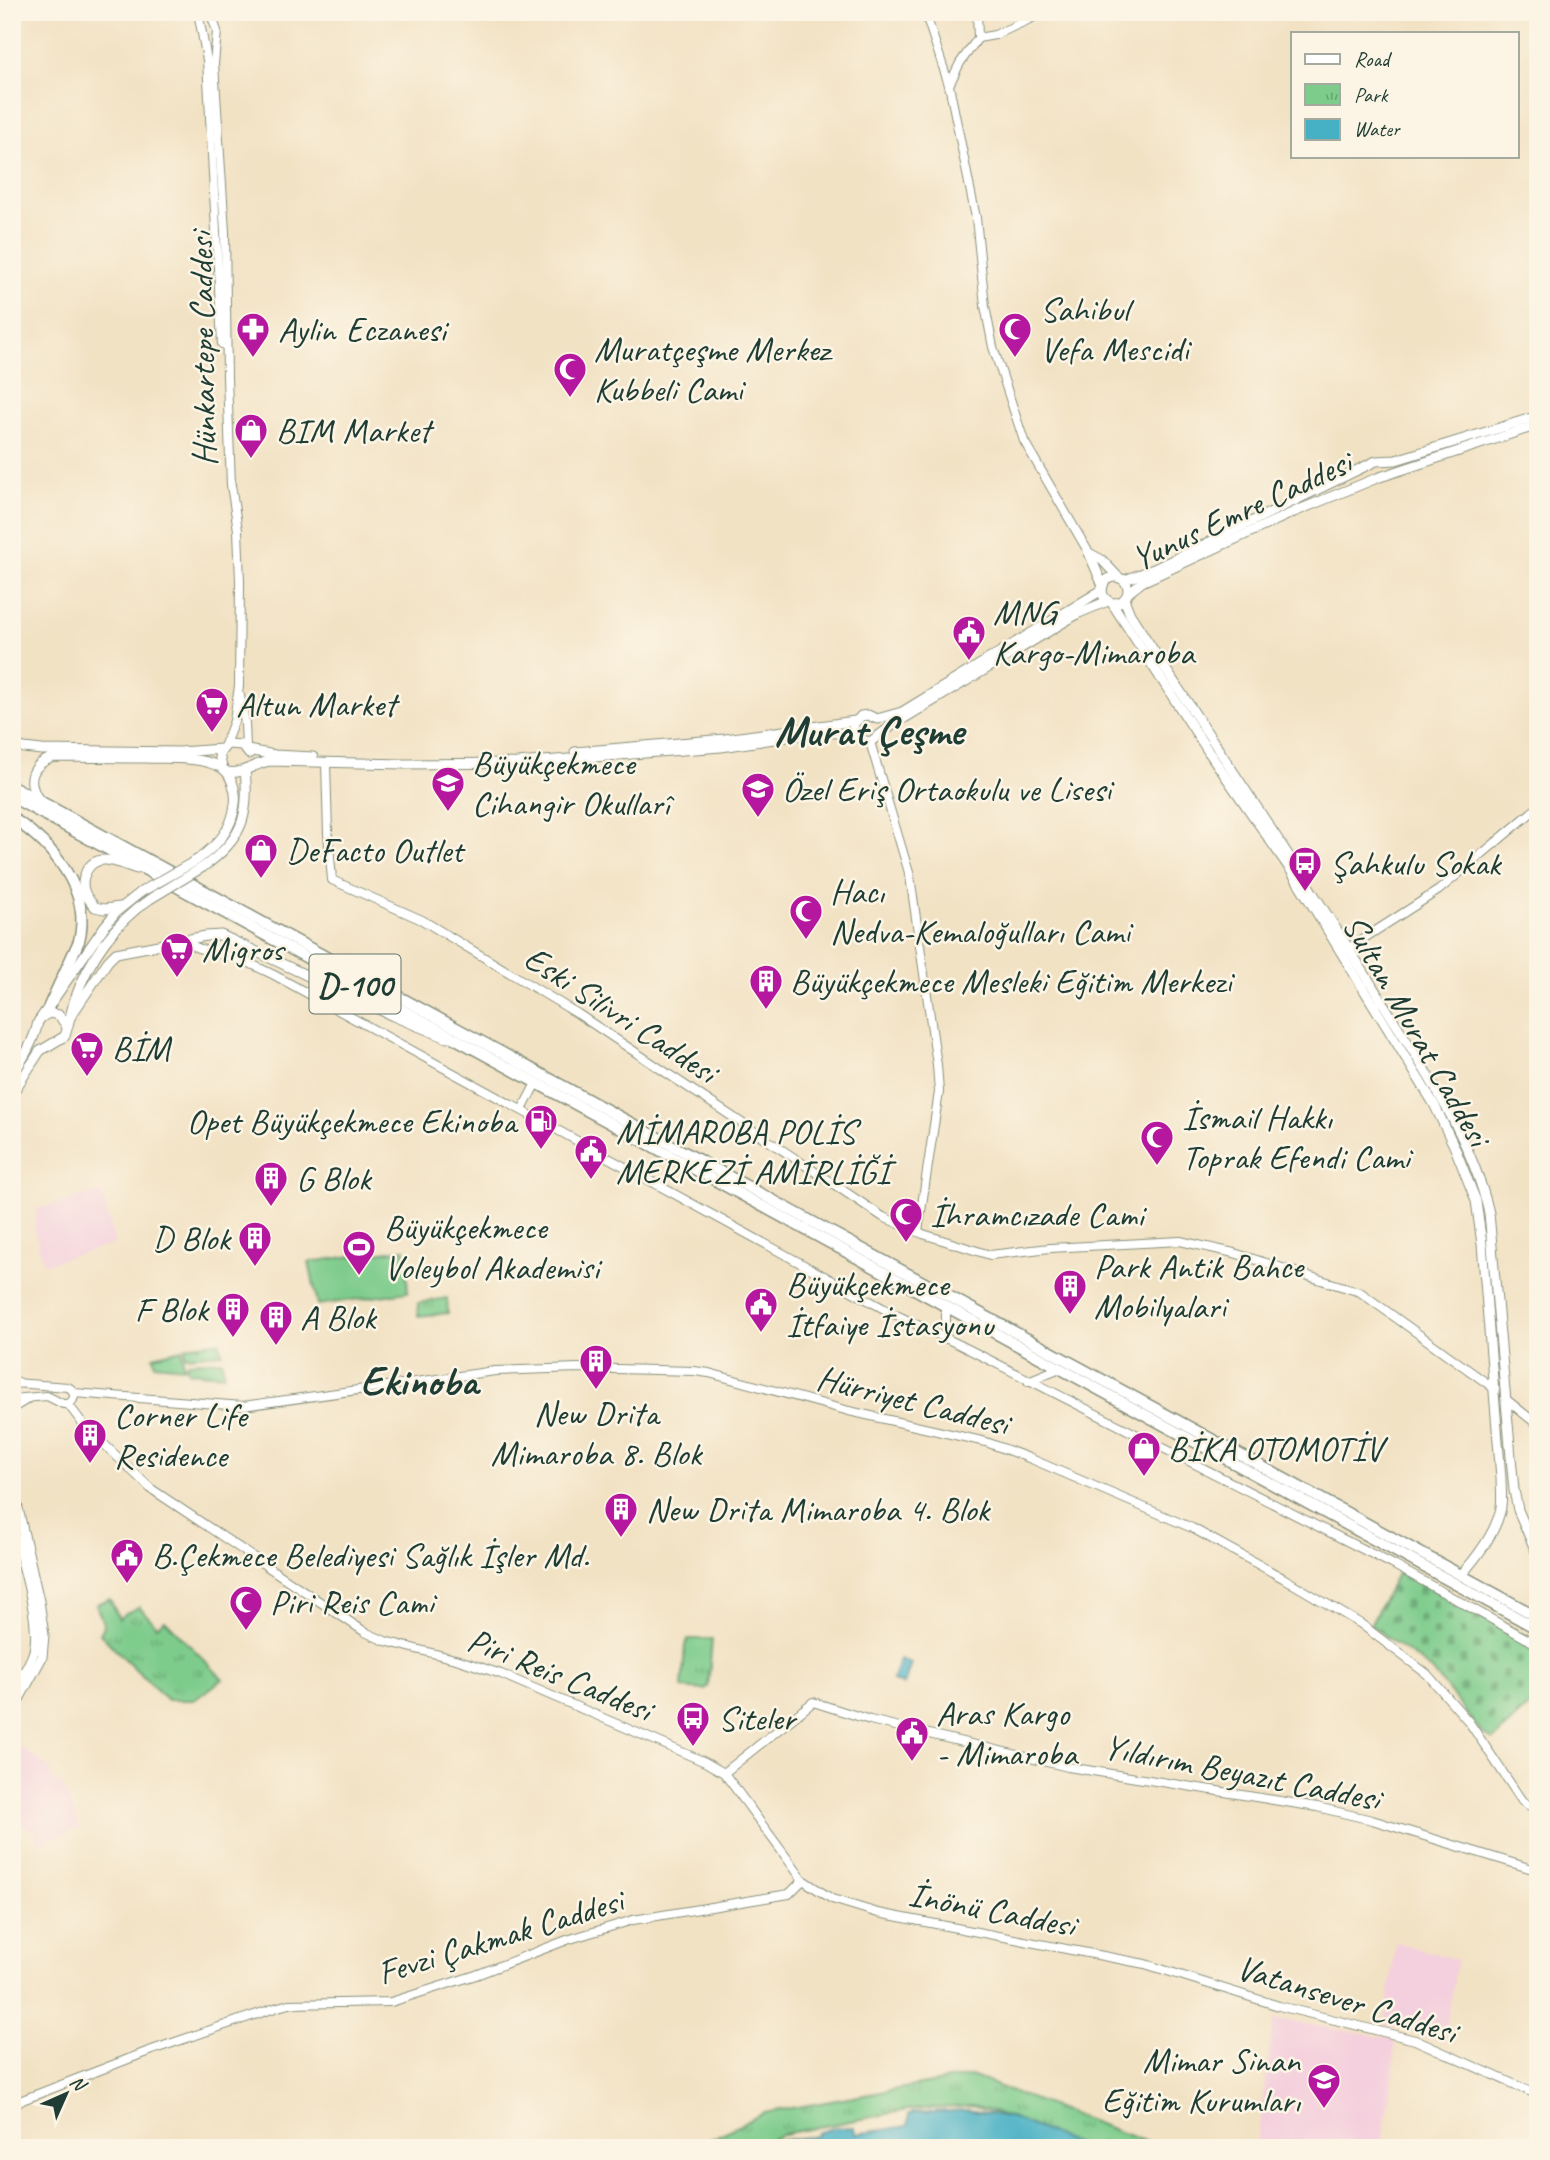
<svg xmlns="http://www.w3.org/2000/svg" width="1550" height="2160" viewBox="0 0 1550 2160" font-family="Caveat,sans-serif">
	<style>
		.built { fill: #f4cfdd }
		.green { fill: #7ecc8c; stroke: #4e8460; stroke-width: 2 }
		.cemetery { fill: url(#cemetery-stones); stroke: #4e8460; stroke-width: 2 }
		.park { fill: url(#park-tufts); stroke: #4e8460; stroke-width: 2 }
		.water { fill: #46b0c5; stroke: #32767c; stroke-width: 2 }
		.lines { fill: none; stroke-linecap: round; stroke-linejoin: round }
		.secondary-casing { stroke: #88907c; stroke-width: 10 }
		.primary-casing { stroke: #88907c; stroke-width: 11 }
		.highway-casing { stroke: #88907c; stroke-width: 13 }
		.secondary { stroke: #fff; stroke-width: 8 }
		.primary { stroke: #fff; stroke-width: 9 }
		.highway { stroke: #fff; stroke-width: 10 }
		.primary-bridge-casing { stroke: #88907c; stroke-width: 11; stroke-linecap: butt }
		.primary-bridge { stroke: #fff; stroke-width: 9 }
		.labels { text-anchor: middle; stroke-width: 5; stroke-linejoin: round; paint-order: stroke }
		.shield { fill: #fcf5e5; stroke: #617469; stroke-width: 2 }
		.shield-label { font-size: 33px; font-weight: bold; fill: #1f3d34 }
		.poi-label { font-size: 35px; fill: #1f3d34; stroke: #fcf5e5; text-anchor: start }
		.street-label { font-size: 35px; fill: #1f3d34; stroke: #fcf5e5 }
		.district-label { font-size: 42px; font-weight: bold; fill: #1f3d34; stroke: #fcf5e5 }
	</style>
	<defs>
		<pattern id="cemetery-stones" width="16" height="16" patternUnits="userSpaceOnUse" patternTransform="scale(1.75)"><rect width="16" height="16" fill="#7ecc8c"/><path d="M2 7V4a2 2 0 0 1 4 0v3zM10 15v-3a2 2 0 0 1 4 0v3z" fill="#67a773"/></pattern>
		<pattern id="park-tufts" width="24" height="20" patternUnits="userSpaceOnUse" patternTransform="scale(1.75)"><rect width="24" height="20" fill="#7ecc8c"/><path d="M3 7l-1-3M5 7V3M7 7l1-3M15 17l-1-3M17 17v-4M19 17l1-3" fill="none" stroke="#67a773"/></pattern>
	</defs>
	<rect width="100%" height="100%" fill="#fcf5e5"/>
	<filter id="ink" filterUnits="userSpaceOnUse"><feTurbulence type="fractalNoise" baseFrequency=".0143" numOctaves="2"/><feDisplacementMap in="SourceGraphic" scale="14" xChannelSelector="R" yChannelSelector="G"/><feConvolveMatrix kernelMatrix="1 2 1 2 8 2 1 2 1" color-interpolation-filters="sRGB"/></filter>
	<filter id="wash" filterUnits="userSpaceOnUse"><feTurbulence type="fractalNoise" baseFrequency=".00686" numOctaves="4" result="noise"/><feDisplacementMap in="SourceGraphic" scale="28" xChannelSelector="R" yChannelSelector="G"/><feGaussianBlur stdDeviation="1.57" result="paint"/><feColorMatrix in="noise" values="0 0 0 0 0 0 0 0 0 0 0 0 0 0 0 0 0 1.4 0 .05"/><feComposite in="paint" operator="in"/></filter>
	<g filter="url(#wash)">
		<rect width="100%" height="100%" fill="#f2e2c4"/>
		<g class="built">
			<polygon points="101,1192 115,1244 44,1264 34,1229 37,1209"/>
			<polygon points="12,1742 51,1769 50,1774 57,1785 62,1784 80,1828 39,1843 35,1831 12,1819"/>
			<polygon points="1396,1942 1457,1960 1444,2042 1385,2024"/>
			<polygon points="1274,2019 1395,2039 1393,2073 1381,2148 1256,2148"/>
		</g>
		<g class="green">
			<polygon points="405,1249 408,1292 318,1305 309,1262"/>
			<polygon points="219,1341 222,1353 185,1356 185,1347 198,1344 199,1347 199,1344"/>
			<polygon points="182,1349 183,1367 155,1364 153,1356"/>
			<polygon points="222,1360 224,1375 189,1372 185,1365 188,1362"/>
		</g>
		<polygon class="cemetery" points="1398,1572 1538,1646 1538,1697 1493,1740 1483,1734 1432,1670 1370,1625"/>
		<g class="park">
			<polygon points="447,1298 448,1313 418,1316 418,1303"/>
			<polygon points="110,1599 119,1619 126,1613 139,1607 157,1626 165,1620 223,1679 194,1700 167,1700 100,1634 104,1626 96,1604"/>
			<polygon points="689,1639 712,1639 708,1687 705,1690 682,1688 685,1645"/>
			<polygon points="971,2076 1162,2148 1083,2148 1013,2118 972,2106 908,2110 783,2134 754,2148 693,2148 764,2113"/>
		</g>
		<g class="water">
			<polygon points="900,1659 911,1663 904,1685 892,1681"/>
			<polygon points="968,2110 1013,2118 1086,2148 755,2148 763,2143 817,2136 817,2133 834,2128 854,2127 855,2134 908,2126 909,2114 914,2113"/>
		</g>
	</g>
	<g filter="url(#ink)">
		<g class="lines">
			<defs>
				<g id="secondary">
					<polyline points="198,12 207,60 222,344"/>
					<polyline points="210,12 217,31 214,64 225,231 227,378 231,485 238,530 240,581 239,686 234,721 224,747"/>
					<polyline points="925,12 949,85 976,218 985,306 993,347 1024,441 1089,553"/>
					<polyline points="977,12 978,38"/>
					<polyline points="978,38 995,35 1045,12"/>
					<polyline points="949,85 960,63 978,38"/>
					<polyline points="240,696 245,723 246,747"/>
					<polyline points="870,742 910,876 937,1065 939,1092 918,1231"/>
					<polyline points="326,763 328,833 332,880 422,920 578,1014 883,1217 923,1234 990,1255 1050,1248 1180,1241 1234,1253 1360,1292 1495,1389"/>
					<polyline points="183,941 198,948 245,961 274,975 888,1311 960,1345 1392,1564 1538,1645"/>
					<polyline points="1349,948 1439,890 1538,807"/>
					<polyline points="522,1110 536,1083"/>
					<polyline points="946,1339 946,1307"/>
					<polyline points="1028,1381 1060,1368"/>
					<path d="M15 1383 68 1387C76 1391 76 1400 68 1404"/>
					<polyline points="74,1393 243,1406 495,1371 578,1368 694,1371 709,1373 849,1411 986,1442 1029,1458 1192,1528 1283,1578 1361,1624 1427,1674 1469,1722 1522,1801 1538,1811"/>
					<polyline points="12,1399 47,1396 63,1404 68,1404"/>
					<polyline points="1507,1400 1538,1425"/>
					<polyline points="68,1404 83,1424 150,1488 365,1632 385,1641 459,1660 501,1674 705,1762 724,1773 803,1880 832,1899 878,1913 1145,1964 1279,2006 1415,2040 1538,2095"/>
					<polyline points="724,1773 813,1702 870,1720 1068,1767 1317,1807 1372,1820 1529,1868 1538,1868"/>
					<polyline points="12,2104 149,2051 278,2007 289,2004 391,2002 476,1975 567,1940 633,1920 789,1894 803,1880"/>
				</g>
				<g id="primary">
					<polyline points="1089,553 1102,560 1119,578"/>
					<polyline points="1089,553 1103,586"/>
					<circle cx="1115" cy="590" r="13"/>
					<polyline points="1125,580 1154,569 1376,461 1396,460 1538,416"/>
					<polyline points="1128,593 1142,582 1294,512 1377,478 1538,425"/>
					<path d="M1124 599 1130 614C1211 741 1297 864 1376 992 1419 1062 1470 1132 1489 1213L1514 1490 1518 1510 1538 1556"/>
					<path d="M1112 603 1208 751 1290 869 1434 1104 1455 1148 1476 1201 1482 1244 1501 1478C1501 1489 1503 1501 1500 1512 1494 1535 1477 1557 1462 1574"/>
					<polyline points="857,738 853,725 861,716 868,715 877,719 902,712 1102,590"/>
					<polyline points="12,744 24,748 42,750 179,752 222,749"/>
					<polyline points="247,750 275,755 313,757"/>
					<polyline points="575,752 725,739 855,721"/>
					<polyline points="222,767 219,754 227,744 242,745 249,754"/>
					<path d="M227 772C242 775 254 764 269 761L405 764 518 763 721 747 821 732 838 733 870 742 893 725 1079 613 1108 601"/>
					<path d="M39 800C25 780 32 764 54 757 84 757 115 758 145 758 168 759 199 756 220 767 231 772 237 792 235 804 232 831 217 845 197 860"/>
					<path d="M203 867C242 840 250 816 245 770"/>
					<path d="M120 907 104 909 95 907C91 902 87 898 85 893 79 879 88 860 104 860 116 860 126 866 137 869"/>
					<polyline points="42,1017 49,1013 59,1015 67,1027"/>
					<polyline points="69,1019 108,961 116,953 206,936 221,935 393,1016 447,1038"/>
					<path d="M12 1076C23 1059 34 1041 38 1022L104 927 116 912 141 892"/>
					<path d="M12 1094 40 1051 65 1036C69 1024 71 1011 75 999 89 959 115 922 150 899"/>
					<polyline points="12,1380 19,1383"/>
					<polyline points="12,1408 27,1399"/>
					<polyline points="12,1482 39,1601 44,1635 42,1657 12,1712"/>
					<path d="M12 1524C20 1555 43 1626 33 1654 28 1668 19 1680 12 1693"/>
				</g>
				<g id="highway">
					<polyline points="12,786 1538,1617"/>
					<polyline points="12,797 1538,1629"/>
					<path d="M12 818C52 844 92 890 79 941L49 1006"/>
				</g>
			</defs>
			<use href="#secondary" class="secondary-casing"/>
			<use href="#primary" class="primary-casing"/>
			<use href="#highway" class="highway-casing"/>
			<use href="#secondary" class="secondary"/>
			<use href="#primary" class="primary"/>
			<use href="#highway" class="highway"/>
			<defs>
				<g id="primary-bridge">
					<polyline points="141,892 197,860"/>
					<polyline points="150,899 203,867"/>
				</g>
			</defs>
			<use href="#primary-bridge" class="primary-bridge-casing"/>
			<use href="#primary-bridge" class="primary-bridge"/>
		</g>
	</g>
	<defs>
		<symbol id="pharmacy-pin" viewBox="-11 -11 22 30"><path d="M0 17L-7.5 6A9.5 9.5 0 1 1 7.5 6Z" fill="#b5179e" stroke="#fcf5e5"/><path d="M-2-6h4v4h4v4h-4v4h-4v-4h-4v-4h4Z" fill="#fff"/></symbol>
		<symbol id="mosque-pin" viewBox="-11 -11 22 30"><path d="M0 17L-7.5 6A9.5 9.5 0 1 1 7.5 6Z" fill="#b5179e" stroke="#fcf5e5"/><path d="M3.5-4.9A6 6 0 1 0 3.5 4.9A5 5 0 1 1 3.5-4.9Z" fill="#fff"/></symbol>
		<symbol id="shop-pin" viewBox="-11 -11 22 30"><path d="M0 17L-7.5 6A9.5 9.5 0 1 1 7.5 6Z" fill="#b5179e" stroke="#fcf5e5"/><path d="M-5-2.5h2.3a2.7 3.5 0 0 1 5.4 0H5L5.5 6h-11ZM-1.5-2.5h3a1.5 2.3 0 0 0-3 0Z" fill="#fff"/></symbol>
		<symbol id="civic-pin" viewBox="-11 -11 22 30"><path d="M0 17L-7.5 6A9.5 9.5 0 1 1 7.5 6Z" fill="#b5179e" stroke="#fcf5e5"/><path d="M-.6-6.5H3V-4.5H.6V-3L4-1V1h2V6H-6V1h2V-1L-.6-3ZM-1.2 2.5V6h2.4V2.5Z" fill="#fff"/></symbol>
		<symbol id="supermarket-pin" viewBox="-11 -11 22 30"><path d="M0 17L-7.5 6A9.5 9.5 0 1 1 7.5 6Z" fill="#b5179e" stroke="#fcf5e5"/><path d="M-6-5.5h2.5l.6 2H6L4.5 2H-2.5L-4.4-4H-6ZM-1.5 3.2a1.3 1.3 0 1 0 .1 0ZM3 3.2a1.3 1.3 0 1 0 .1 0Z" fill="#fff"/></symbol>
		<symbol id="school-pin" viewBox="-11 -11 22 30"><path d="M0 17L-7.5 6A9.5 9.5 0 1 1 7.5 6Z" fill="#b5179e" stroke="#fcf5e5"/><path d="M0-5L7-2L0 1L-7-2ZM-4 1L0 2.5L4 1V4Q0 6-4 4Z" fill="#fff"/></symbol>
		<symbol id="bus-pin" viewBox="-11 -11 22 30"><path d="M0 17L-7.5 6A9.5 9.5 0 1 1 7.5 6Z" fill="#b5179e" stroke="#fcf5e5"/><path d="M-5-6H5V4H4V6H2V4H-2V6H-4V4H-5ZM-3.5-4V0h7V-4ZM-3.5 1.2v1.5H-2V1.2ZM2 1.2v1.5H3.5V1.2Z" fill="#fff"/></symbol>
		<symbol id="building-pin" viewBox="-11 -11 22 30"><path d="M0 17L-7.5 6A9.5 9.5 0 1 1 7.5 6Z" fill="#b5179e" stroke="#fcf5e5"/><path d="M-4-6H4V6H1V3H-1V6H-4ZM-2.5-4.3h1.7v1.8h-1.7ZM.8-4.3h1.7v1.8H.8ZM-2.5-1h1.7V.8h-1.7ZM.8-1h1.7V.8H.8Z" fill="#fff"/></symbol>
		<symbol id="fuel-pin" viewBox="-11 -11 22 30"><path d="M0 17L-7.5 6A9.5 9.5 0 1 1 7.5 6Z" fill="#b5179e" stroke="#fcf5e5"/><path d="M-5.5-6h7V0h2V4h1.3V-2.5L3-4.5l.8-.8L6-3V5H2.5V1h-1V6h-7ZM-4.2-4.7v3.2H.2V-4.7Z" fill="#fff"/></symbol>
		<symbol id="stadium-pin" viewBox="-11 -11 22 30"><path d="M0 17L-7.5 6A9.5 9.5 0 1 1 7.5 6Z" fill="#b5179e" stroke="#fcf5e5"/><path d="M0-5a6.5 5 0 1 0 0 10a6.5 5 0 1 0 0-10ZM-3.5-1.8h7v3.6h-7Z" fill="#fff"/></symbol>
	</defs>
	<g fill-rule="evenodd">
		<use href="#pharmacy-pin" x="234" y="310" width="38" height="52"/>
		<use href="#mosque-pin" x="996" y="310" width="38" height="52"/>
		<use href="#mosque-pin" x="551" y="350" width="38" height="52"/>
		<use href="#shop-pin" x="232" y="411" width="38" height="52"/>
		<use href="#civic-pin" x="950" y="613" width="38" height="52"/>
		<use href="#supermarket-pin" x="193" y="685" width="38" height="52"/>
		<use href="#school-pin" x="429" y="764" width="38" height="52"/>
		<use href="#school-pin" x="739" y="770" width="38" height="52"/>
		<use href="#shop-pin" x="242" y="831" width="38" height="52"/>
		<use href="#bus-pin" x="1286" y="844" width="38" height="52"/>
		<use href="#mosque-pin" x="787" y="892" width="38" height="52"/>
		<use href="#supermarket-pin" x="158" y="930" width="38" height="52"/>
		<use href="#building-pin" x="747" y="962" width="38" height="52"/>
		<use href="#supermarket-pin" x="68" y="1029" width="38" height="52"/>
		<use href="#fuel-pin" x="522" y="1102" width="38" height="52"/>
		<use href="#mosque-pin" x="1138" y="1118" width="38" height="52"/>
		<use href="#civic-pin" x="572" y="1132" width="38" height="52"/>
		<use href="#building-pin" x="252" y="1159" width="38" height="52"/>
		<use href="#mosque-pin" x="887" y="1195" width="38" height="52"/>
		<use href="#building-pin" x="236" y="1219" width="38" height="52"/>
		<use href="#stadium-pin" x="340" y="1228" width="38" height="52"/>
		<use href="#building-pin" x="1051" y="1267" width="38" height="52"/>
		<use href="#civic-pin" x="742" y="1285" width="38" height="52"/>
		<use href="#building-pin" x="214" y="1290" width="38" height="52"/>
		<use href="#building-pin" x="257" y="1298" width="38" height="52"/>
		<use href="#building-pin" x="577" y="1342" width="38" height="52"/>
		<use href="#building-pin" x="71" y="1416" width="38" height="52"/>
		<use href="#shop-pin" x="1125" y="1429" width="38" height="52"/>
		<use href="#building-pin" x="602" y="1490" width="38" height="52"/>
		<use href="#civic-pin" x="108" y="1536" width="38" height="52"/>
		<use href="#mosque-pin" x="227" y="1583" width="38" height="52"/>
		<use href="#bus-pin" x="674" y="1699" width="38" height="52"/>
		<use href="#civic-pin" x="893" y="1714" width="38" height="52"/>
		<use href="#school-pin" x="1305" y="2061" width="38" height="52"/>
	</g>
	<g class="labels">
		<rect class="shield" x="309.5" y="954.5" width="91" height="59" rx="5"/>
		<g class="shield-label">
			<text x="355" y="996">D-100</text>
		</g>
		<g class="poi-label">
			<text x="1040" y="321">Sahibul<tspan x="1040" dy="40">Vefa Mescidi</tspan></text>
			<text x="278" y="341">Aylin Eczanesi</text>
			<text x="594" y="361">Muratçeşme Merkez<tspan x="594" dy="40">Kubbeli Cami</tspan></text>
			<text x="276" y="442">BIM Market</text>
			<text x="993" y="624">MNG<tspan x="993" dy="40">Kargo-Mimaroba</tspan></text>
			<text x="236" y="716">Altun Market</text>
			<text x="472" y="775">Büyükçekmece<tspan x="472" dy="40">Cihangir Okullarî</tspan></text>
			<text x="782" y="801">Özel Eriş Ortaokulu ve Lisesi</text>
			<text x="286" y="862">DeFacto Outlet</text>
			<text x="1330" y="875">Şahkulu Sokak</text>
			<text x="830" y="903">Hacı<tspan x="830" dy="40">Nedva-Kemaloğulları Cami</tspan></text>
			<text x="202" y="961">Migros</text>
			<text x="790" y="993">Büyükçekmece Mesleki Eğitim Merkezi</text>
			<text x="112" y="1060">BİM</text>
			<text x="1182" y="1129">İsmail Hakkı<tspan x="1182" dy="40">Toprak Efendi Cami</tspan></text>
			<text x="516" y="1133" text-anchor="end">Opet Büyükçekmece Ekinoba</text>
			<text x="616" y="1143">MİMAROBA POLİS<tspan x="616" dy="40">MERKEZİ AMİRLİĞİ</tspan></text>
			<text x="296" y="1190">G Blok</text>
			<text x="930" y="1226">İhramcızade Cami</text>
			<text x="384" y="1239">Büyükçekmece<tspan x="384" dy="40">Voleybol Akademisi</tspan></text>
			<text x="230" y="1250" text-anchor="end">D Blok</text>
			<text x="1094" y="1278">Park Antik Bahce<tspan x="1094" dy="40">Mobilyalari</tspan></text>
			<text x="786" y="1296">Büyükçekmece<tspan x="786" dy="40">İtfaiye İstasyonu</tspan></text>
			<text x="208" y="1321" text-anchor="end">F Blok</text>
			<text x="300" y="1329">A Blok</text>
			<text x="596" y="1425" text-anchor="middle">New Drita<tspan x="596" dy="40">Mimaroba 8. Blok</tspan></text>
			<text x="114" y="1427">Corner Life<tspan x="114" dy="40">Residence</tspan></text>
			<text x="1168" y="1460">BİKA OTOMOTİV</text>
			<text x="646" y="1521">New Drita Mimaroba 4. Blok</text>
			<text x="152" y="1567">B.Çekmece Belediyesi Sağlık İşler Md.</text>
			<text x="270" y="1614">Piri Reis Cami</text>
			<text x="936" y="1725">Aras Kargo<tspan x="936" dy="40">- Mimaroba</tspan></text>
			<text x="718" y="1730">Siteler</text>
			<text x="1300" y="2072" text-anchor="end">Mimar Sinan<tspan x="1300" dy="40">Eğitim Kurumları</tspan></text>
		</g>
		<g class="street-label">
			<text transform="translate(202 349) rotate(-91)" y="12">Hünkartepe Caddesi</text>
			<text transform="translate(1241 510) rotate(-25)" y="12">Yunus Emre Caddesi</text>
			<text transform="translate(621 1014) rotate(33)" y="12">Eski Silivri Caddesi</text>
			<text transform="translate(1417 1030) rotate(60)" y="12">Sultan Murat Caddesi</text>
			<text transform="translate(913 1400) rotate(14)" y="12">Hürriyet Caddesi</text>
			<text transform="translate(560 1674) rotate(22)" y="12">Piri Reis Caddesi</text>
			<text transform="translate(1242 1772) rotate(11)" y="12">Yıldırım Beyazıt Caddesi</text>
			<text transform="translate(992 1909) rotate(11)" y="12">İnönü Caddesi</text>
			<text transform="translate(500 1936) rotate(-17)" y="12">Fevzi Çakmak Caddesi</text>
			<text transform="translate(1347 1999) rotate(17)" y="12">Vatansever Caddesi</text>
		</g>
		<g class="district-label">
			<text x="869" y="745">Murat Çeşme</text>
			<text x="419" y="1395">Ekinoba</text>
		</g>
	</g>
	<rect width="1550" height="2160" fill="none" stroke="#fcf5e5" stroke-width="42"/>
	<rect x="1291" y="32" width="228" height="126" fill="#fcf5e5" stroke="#a4ab9e" stroke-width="2"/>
	<rect x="1305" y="54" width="35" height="10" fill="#ffffff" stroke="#a4ab9e" stroke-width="2"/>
	<text x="1354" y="66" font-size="21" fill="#1f3d34">Road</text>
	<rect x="1305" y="84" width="35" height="21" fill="url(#park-tufts)" stroke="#a4ab9e" stroke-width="2"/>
	<text x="1354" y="102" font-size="21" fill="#1f3d34">Park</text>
	<rect x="1305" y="119" width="35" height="21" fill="#46b0c5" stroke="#a4ab9e" stroke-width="2"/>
	<text x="1354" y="136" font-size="21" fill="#1f3d34">Water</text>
	<g transform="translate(66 2094) rotate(45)" stroke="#fcf5e5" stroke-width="5" paint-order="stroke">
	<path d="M0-5L12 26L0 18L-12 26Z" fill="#1f3d34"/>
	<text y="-10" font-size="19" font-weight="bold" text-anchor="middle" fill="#1f3d34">N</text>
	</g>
</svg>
